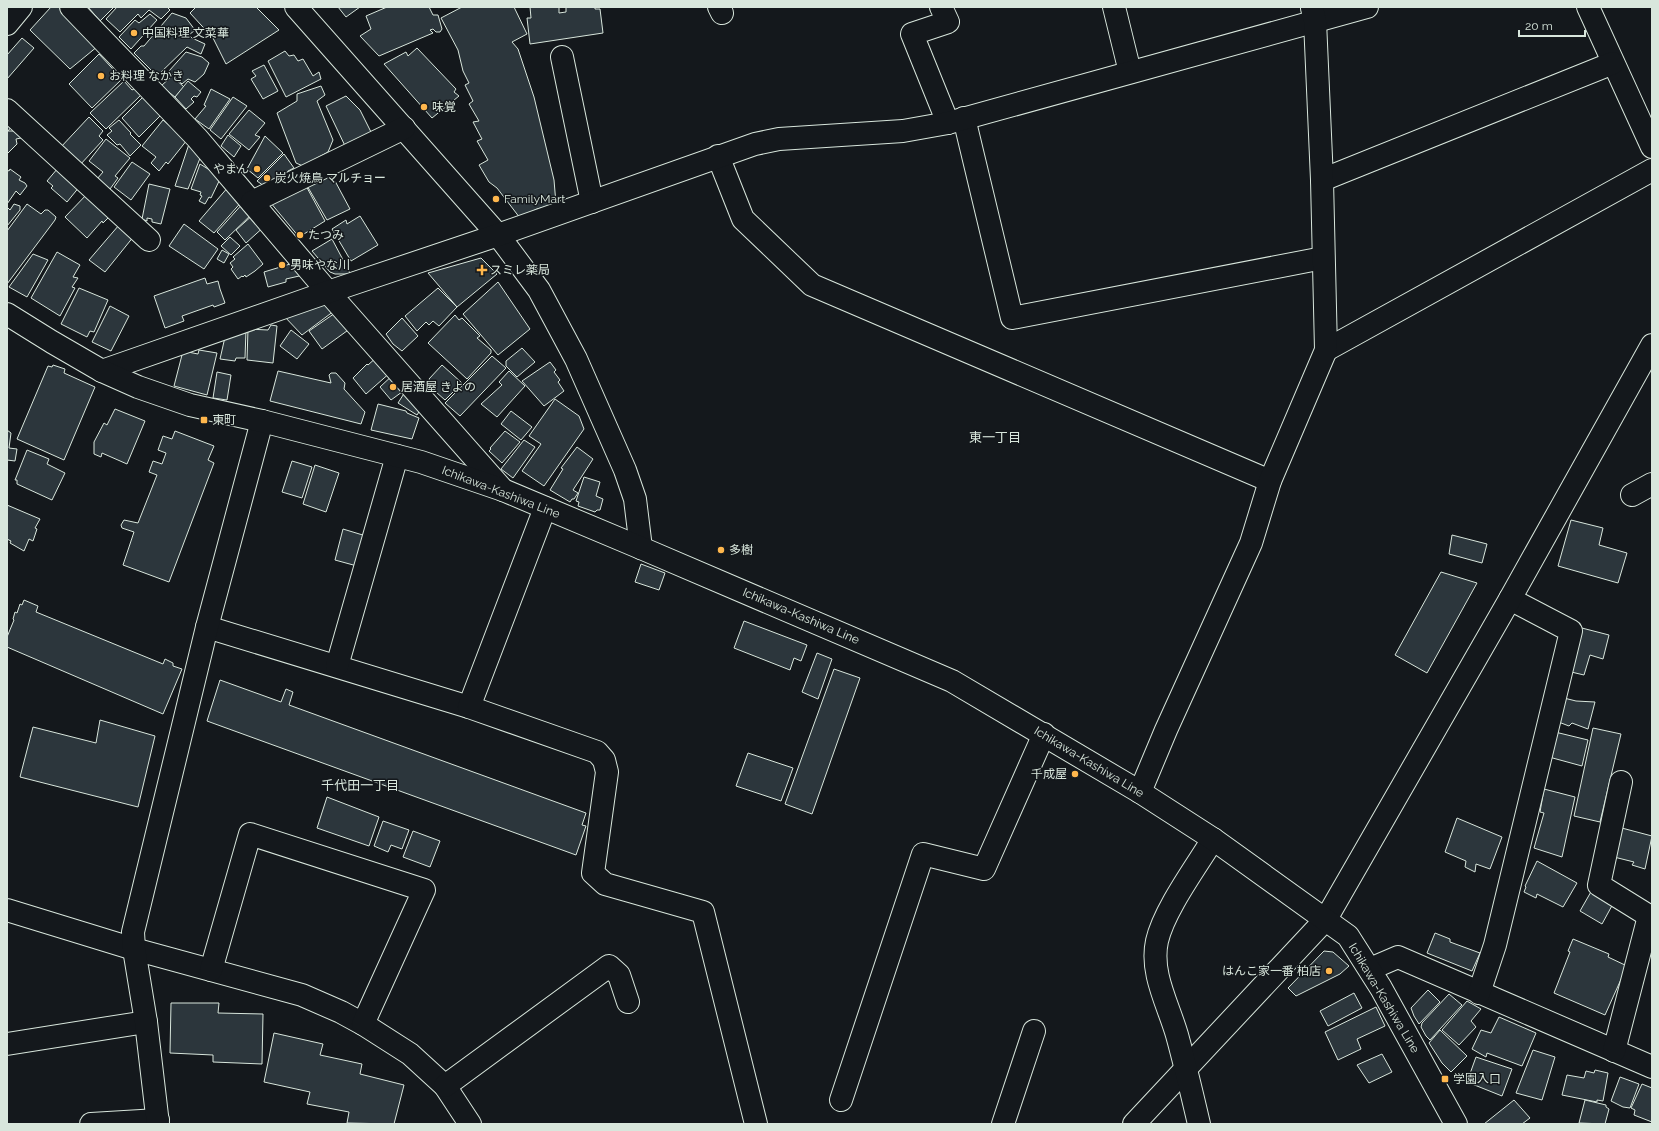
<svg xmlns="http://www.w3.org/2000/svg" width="1659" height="1131" viewBox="0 0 1659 1131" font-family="Raleway,'Noto Sans JP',sans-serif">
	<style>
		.building { fill: #2c363c; stroke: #d8e6dc }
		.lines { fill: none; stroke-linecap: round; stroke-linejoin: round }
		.minor-casing { stroke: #d8e6dc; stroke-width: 24 }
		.major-casing { stroke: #d8e6dc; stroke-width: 24 }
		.minor { stroke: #14181c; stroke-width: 22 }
		.major { stroke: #14181c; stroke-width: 22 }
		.poi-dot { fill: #ffb74d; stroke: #14181c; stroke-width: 1.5 }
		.labels { text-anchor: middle; stroke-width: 3; stroke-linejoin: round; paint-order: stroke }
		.poi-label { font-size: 12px; fill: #d8e6dc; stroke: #14181c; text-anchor: start }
		.street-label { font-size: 12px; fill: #d8e6dc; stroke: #14181c }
		.neighbourhood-label { font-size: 13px; fill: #d8e6dc; stroke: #14181c }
	</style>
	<rect width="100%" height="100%" fill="#14181c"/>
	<g class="building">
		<polygon points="51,7 60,7 98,46 70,69 30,30"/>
		<polygon points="88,7 114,7 100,21"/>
		<polygon points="117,7 167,7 170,10 161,19 149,10 141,18 138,14 120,32 106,19"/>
		<polygon points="196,7 256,7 279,30 226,64 213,38 190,13"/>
		<polygon points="338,7 360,7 346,17"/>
		<polygon points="387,7 429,7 433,15 438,15 442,29 440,32 436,32 433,29 430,30 433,33 379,56 360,36 371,29 366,16"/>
		<polygon points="462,7 514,7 527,34 512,42 518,49 534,97 554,180 556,204 537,209 520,218 497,188 489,182 479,165 488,160 477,141 482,139 473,122 479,121 469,104 473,101 465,85 469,83 463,71 458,50 441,18"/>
		<polygon points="530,7 559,7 559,13 566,12 566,7 595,7 595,9 600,9 603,33 530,44 527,18 531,18"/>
		<polygon points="172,13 186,18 195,30 189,35 192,38 205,44 201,54 187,47 157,76 134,53 141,46 144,46"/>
		<polygon points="150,14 157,20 131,49 119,37 135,20 139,23"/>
		<polygon points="22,38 34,48 7,79 7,55"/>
		<polygon points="417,48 456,89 454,92 459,96 432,118 384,64 406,52 408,56"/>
		<polygon points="285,51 289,56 294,55 298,61 303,59 313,76 319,72 321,79 286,97 268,61"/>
		<polygon points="186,52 202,57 209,63 204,74 195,82 188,79 182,84 169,71"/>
		<polygon points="99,54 122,79 92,108 69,84"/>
		<polygon points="264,65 278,91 263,99 251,79 256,76 252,71"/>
		<polygon points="172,76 184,87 175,97 161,86"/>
		<polygon points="124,81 132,90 136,88 141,95 106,129 90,113"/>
		<polygon points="188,81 201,92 197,97 194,96 191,99 194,102 186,109 175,97"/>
		<polygon points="321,86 325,95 317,101 333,140 328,152 303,166 296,163 277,113 297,101 297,94"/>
		<polygon points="211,89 230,99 209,129 195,119 206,106 204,105"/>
		<polygon points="145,95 163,113 139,137 122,118"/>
		<polygon points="346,96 360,110 373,136 347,150 326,106"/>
		<polygon points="233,97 247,106 221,139 210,130"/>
		<polygon points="249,110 265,123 255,135 260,137 249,150 229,134"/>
		<polygon points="89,117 103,131 99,136 103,140 79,166 60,148"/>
		<polygon points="7,119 12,126 8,131 21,131 21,138 16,139 17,144 7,154"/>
		<polygon points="119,120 131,133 130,134 141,145 130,156 120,144 117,145 107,135 112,131 109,128"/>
		<polygon points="163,120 187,140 168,164 166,162 159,171 151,163 156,157 142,146"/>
		<polygon points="228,135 241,146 234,157 221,146"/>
		<polygon points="265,136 283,153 258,178 247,169"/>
		<polygon points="106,139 130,158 115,176 118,178 110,189 103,186 97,179 103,172 89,161"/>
		<polygon points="189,144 202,153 188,189 175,186"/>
		<polygon points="284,154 294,168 288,171 288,174 264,186 257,181"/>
		<polygon points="132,162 150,174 131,200 114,187"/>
		<polygon points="200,164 221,177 211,198 209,197 205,204 199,201 202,196 200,195 201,192 191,189"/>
		<polygon points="58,168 80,186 67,202 51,188 53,186 47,181"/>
		<polygon points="10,169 21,177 19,180 25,183 27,186 20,195 16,191 7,204 7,170 9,171"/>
		<polygon points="327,173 333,183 335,181 350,209 327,220 306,184"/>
		<polygon points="149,184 170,189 161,224 152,222 152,219 147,218 147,221 142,219"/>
		<polygon points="305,184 325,221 299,237 270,202"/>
		<polygon points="229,186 244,199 214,233 199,221"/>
		<polygon points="89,192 113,213 103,223 102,221 87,238 65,217"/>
		<polygon points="245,201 255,211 225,240 217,232"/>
		<polygon points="14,204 20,206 20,210 7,226 7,207 10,210"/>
		<polygon points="27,204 41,214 45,210 48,210 56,217 55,220 7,284 7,231"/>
		<polygon points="254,214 266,225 246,243 236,230"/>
		<polygon points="360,216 378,245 351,261 332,229 346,220 347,224"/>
		<polygon points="184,224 218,249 204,269 169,246"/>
		<polygon points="119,225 134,236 105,272 89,260"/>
		<polygon points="230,237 240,246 231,255 221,246"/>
		<polygon points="332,239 350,273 347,274 335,274 330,272 312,251"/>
		<polygon points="248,244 263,264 255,271 246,277 245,275 243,277 242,276 238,279 231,269 233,267 230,263 235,259 233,257"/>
		<polygon points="222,250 229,254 224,263 217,259"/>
		<polygon points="57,252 80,265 73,277 78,278 72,287 75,288 60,316 31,298"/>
		<polygon points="33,254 48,260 27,297 9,287"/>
		<polygon points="481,258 497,274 457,307 428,273"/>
		<polygon points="300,261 308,274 286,279 286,282 268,287 264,272"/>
		<polygon points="205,278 207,284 218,281 220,289 225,303 214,307 213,305 182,316 184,321 165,328 154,296"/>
		<polygon points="498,282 530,329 498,355 463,314"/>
		<polygon points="79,288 108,300 94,332 90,331 87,337 61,324"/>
		<polygon points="438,288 457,307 439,326 433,321 429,325 426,322 417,331 405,316"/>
		<polygon points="325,301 334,311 302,335 283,315"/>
		<polygon points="110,306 129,316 111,351 92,342"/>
		<polygon points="338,311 351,328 322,349 309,331"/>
		<polygon points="455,315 459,320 462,318 480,336 477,338 491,350 491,353 467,379 428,343"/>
		<polygon points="402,318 418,336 402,351 393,344 386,334"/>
		<polygon points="271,325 277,326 273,363 247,360 248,329 268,330"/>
		<polygon points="246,330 245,358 236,358 235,361 220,359 225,337"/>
		<polygon points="291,330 309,344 297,359 280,346"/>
		<polygon points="522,348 535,362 517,377 506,366 506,361"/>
		<polygon points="199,350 217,353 207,395 174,386 183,351 198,354"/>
		<polygon points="378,356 392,371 366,394 353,378 367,364 368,365"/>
		<polygon points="492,356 506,368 460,416 445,403"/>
		<polygon points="550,362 556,370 554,372 560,380 558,382 564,391 544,406 522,381"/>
		<polygon points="53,365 65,369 64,373 95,387 64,460 17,439 48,366 52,367"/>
		<polygon points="442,365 462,383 445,400 427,384 430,381 429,379"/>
		<polygon points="278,371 331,383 329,375 331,373 336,373 345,383 344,389 365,412 361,424 270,401"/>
		<polygon points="509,371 525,386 497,417 481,404 502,385 499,382"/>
		<polygon points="217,372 231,375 227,400 213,398"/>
		<polygon points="395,373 406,389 391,400 380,387"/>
		<polygon points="405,392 424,404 417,415 398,403"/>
		<polygon points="555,399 579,416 584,429 544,486 522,471 541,444 529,436"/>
		<polygon points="378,404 406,411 407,413 419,418 412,439 371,430"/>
		<polygon points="115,409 145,421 127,464 102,453 101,457 94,454 94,442 104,423 107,425"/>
		<polygon points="511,411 532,427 521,440 501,424"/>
		<polygon points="7,430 11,433 9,448 17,449 15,461 7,460"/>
		<polygon points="175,431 214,446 208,460 214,463 169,582 123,565 134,532 122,528 121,525 124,520 138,523 157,475 149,472 153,461 162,464 166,453 158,450 163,436 172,439"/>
		<polygon points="505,431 520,442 502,463 489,451 491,449 490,448"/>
		<polygon points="524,440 535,447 513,478 501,469"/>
		<polygon points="577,447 593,459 573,490 578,493 574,499 572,499 570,502 550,490 563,469 561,468"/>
		<polygon points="27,450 49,459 47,464 65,473 52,500 17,484 17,480 15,480"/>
		<polygon points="292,461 312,467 302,498 282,492"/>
		<polygon points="315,465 339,473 326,512 303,504"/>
		<polygon points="584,477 600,482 596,496 603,499 600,510 597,510 595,512 578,506 579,502 576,501"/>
		<polygon points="7,505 40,519 35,528 37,529 33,541 29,539 24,551 10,543 11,541 7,539"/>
		<polygon points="1571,520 1603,528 1599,545 1627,553 1618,583 1558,566"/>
		<polygon points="343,529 366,536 357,566 335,560"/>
		<polygon points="1452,535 1487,544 1482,563 1449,554"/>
		<polygon points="641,564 665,573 659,590 635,582"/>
		<polygon points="1441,572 1477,583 1427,673 1395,655"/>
		<polygon points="24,600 38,606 36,612 163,664 165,659 173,663 173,666 182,669 163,714 7,647 7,637 14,620 13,619 15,612 17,613 20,604 22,605"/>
		<polygon points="744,621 807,645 801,661 794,658 790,670 734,648"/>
		<polygon points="1578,627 1609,635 1603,659 1590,655 1584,675 1567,671"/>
		<polygon points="817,653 832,659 818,699 802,692"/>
		<polygon points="834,669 860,678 812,814 785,804"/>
		<polygon points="220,680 281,702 286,689 293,692 289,705 586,813 582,825 586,826 576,855 207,721"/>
		<polygon points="1560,697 1576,701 1595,702 1588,729 1572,723 1569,726 1556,721"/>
		<polygon points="100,720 155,736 138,807 20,777 33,727 96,743"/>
		<polygon points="1593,728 1621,734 1600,822 1574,816"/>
		<polygon points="1555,732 1588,740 1582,766 1549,757"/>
		<polygon points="748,753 793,768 781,801 736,786"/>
		<polygon points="1544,789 1575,797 1562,857 1534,848 1544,813 1540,812"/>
		<polygon points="327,797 379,817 369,846 317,828"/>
		<polygon points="1457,818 1502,837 1490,869 1476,864 1475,872 1465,867 1466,861 1445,852"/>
		<polygon points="383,821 409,830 402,849 391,845 388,852 374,846"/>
		<polygon points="1618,827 1652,836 1645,869 1632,865 1634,862 1610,856"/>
		<polygon points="413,831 440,841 430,867 403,857"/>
		<polygon points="1537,861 1577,883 1563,907 1537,894 1536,898 1524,892 1526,887 1525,886"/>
		<polygon points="1592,890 1614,902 1602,924 1580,911"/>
		<polygon points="1435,933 1450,939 1450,942 1480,953 1472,971 1427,953"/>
		<polygon points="1573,939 1609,954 1608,957 1627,966 1605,1015 1554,993 1570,952 1568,951"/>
		<polygon points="1324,951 1333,952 1349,966 1340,974 1296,996 1288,988"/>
		<polygon points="1428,990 1440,1002 1419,1024 1414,1016 1411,1008"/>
		<polygon points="1354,993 1362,1008 1328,1026 1320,1011"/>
		<polygon points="1449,994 1462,1005 1430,1040 1426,1036 1421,1027 1422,1023"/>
		<polygon points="1467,1001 1481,1009 1471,1021 1476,1027 1459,1045 1442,1030"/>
		<polygon points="171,1003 219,1003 218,1013 263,1014 262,1064 213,1062 213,1055 170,1053"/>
		<polygon points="1376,1007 1385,1026 1357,1039 1361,1049 1338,1060 1325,1032"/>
		<polygon points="1499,1017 1536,1033 1522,1066 1487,1053 1486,1057 1472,1049 1481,1030 1491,1033"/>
		<polygon points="1440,1030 1467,1056 1451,1072 1442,1063 1429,1043"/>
		<polygon points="274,1033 323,1044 320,1055 362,1064 360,1074 404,1085 394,1124 347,1123 349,1112 307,1104 310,1092 264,1082"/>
		<polygon points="1533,1050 1555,1057 1542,1100 1516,1093"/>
		<polygon points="1382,1054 1392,1072 1369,1083 1357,1065"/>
		<polygon points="1476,1057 1512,1069 1502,1096 1467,1082"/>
		<polygon points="1595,1070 1608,1073 1603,1101 1597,1100 1597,1102 1562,1095 1567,1075 1584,1078 1586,1071 1594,1073"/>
		<polygon points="1620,1077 1639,1084 1630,1108 1623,1107 1611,1101"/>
		<polygon points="1642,1084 1652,1088 1652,1122 1634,1115 1635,1110 1631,1108"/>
		<polygon points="1514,1100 1530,1118 1522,1124 1484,1124"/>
		<polygon points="1585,1100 1606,1105 1606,1107 1609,1109 1605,1124 1579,1123"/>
	</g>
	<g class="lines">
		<defs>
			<g id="minor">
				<polyline points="71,7 197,138 328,292 503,490"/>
				<polyline points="296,7 498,235 539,290 576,359 625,470 635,499 641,548"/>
				<polyline points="719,7 722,13"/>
				<polyline points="941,7 948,22 912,34 948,123"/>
				<polyline points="1114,7 1130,72"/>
				<polyline points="1588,7 1652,147"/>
				<polyline points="7,24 21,7"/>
				<polyline points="562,57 592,202"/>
				<polyline points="7,110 149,240"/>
				<polyline points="964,118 1012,318 1323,258"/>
				<polyline points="718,156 743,219 812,285 1270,481"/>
				<polyline points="1322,180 1613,63"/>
				<polyline points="252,202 404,128"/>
				<polyline points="1326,350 1652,170"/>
				<polyline points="102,371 328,292 498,235 755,144 779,139 903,131 948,123 1367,7"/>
				<polyline points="1632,495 1652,484"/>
				<polyline points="207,627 469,707 597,752 604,760 607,772 593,873 605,884 703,912 756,1124"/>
				<polyline points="337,666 397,456"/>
				<polyline points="469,707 545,508"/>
				<polyline points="1621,782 1599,885 1649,916"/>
				<polyline points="1140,792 1166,730 1251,543 1270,481 1326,350 1322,180 1315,21 1312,8"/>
				<polyline points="7,910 134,949 302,995 341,1012 363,1024 410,1054 445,1086 470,1124"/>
				<polyline points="1370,969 1398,957 1652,1067"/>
				<polyline points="211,970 250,834 424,890 363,1024"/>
				<polyline points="1479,993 1495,945 1571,631 1510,599"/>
				<polyline points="7,1044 146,1022"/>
				<polyline points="1614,1051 1649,916 1652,918"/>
				<polyline points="445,1086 609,966 619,975 628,1002"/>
				<polyline points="841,1100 923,854 984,869 1044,734"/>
				<polyline points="91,1124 158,1120"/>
				<polyline points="158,1124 146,1022 134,949 133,932 207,627 262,421"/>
				<polyline points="1003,1124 1034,1031"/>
				<polyline points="1134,1124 1326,919 1510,599 1652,345"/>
				<path d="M1199 1124C1192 1094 1185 1064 1177 1035 1168 1004 1150 973 1157 941 1164 910 1196 867 1213 839"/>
			</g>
			<polyline id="major" points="7,314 52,342 102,371 138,387 190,405 262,421 421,462 503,490 641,548 952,681 1140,792 1213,839 1348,936 1381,988 1456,1124"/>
		</defs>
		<use href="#minor" class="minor-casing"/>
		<use href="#major" class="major-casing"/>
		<use href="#minor" class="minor"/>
		<use href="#major" class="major"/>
	</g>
	<g class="poi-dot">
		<circle cx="134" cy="33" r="4"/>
		<circle cx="101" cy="76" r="4"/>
		<circle cx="424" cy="107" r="4"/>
		<circle cx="257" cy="169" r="4"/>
		<circle cx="267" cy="178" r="4"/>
		<circle cx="496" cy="199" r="4"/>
		<circle cx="300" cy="235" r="4"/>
		<circle cx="282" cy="265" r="4"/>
		<path d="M480 264h4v4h4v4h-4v4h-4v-4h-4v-4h4z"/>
		<circle cx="393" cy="387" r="4"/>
		<rect x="200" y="416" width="8" height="8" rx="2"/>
		<circle cx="721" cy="550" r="4"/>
		<circle cx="1075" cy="774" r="4"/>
		<circle cx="1329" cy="971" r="4"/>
		<rect x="1441" y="1075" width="8" height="8" rx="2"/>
	</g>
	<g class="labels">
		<g class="poi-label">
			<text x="142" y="37">中国料理 文菜華</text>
			<text x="109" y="80">お料理 なかき</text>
			<text x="432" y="111">味覚</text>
			<text x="249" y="173" text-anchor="end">やまん</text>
			<text x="275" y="182">炭火焼鳥 マルチョー</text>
			<text x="504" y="203">FamilyMart</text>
			<text x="308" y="239">たつみ</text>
			<text x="290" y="269">男味やな川</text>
			<text x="490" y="274">スミレ薬局</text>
			<text x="401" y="391">居酒屋 きよの</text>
			<text x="212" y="424">東町</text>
			<text x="729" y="554">多樹</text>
			<text x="1067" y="778" text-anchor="end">千成屋</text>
			<text x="1321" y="975" text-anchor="end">はんこ家一番 柏店</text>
			<text x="1453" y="1083">学園入口</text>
		</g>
		<g class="street-label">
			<text transform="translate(501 492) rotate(21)" y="4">Ichikawa-Kashiwa Line</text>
			<text transform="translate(801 616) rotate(23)" y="4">Ichikawa-Kashiwa Line</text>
			<text transform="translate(1089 762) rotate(31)" y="4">Ichikawa-Kashiwa Line</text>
			<text transform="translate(1384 998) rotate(59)" y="4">Ichikawa-Kashiwa Line</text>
		</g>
		<g class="neighbourhood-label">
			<text x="995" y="442">東一丁目</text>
			<text x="360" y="790">千代田一丁目</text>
		</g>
	</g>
	<rect width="1659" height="1131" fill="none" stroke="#d8e6dc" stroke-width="16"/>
	<path d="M1519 30v6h66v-6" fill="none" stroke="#d8e6dc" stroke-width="2"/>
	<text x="1525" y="30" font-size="12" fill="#d8e6dc" stroke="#14181c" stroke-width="3" paint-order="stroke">20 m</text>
</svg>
